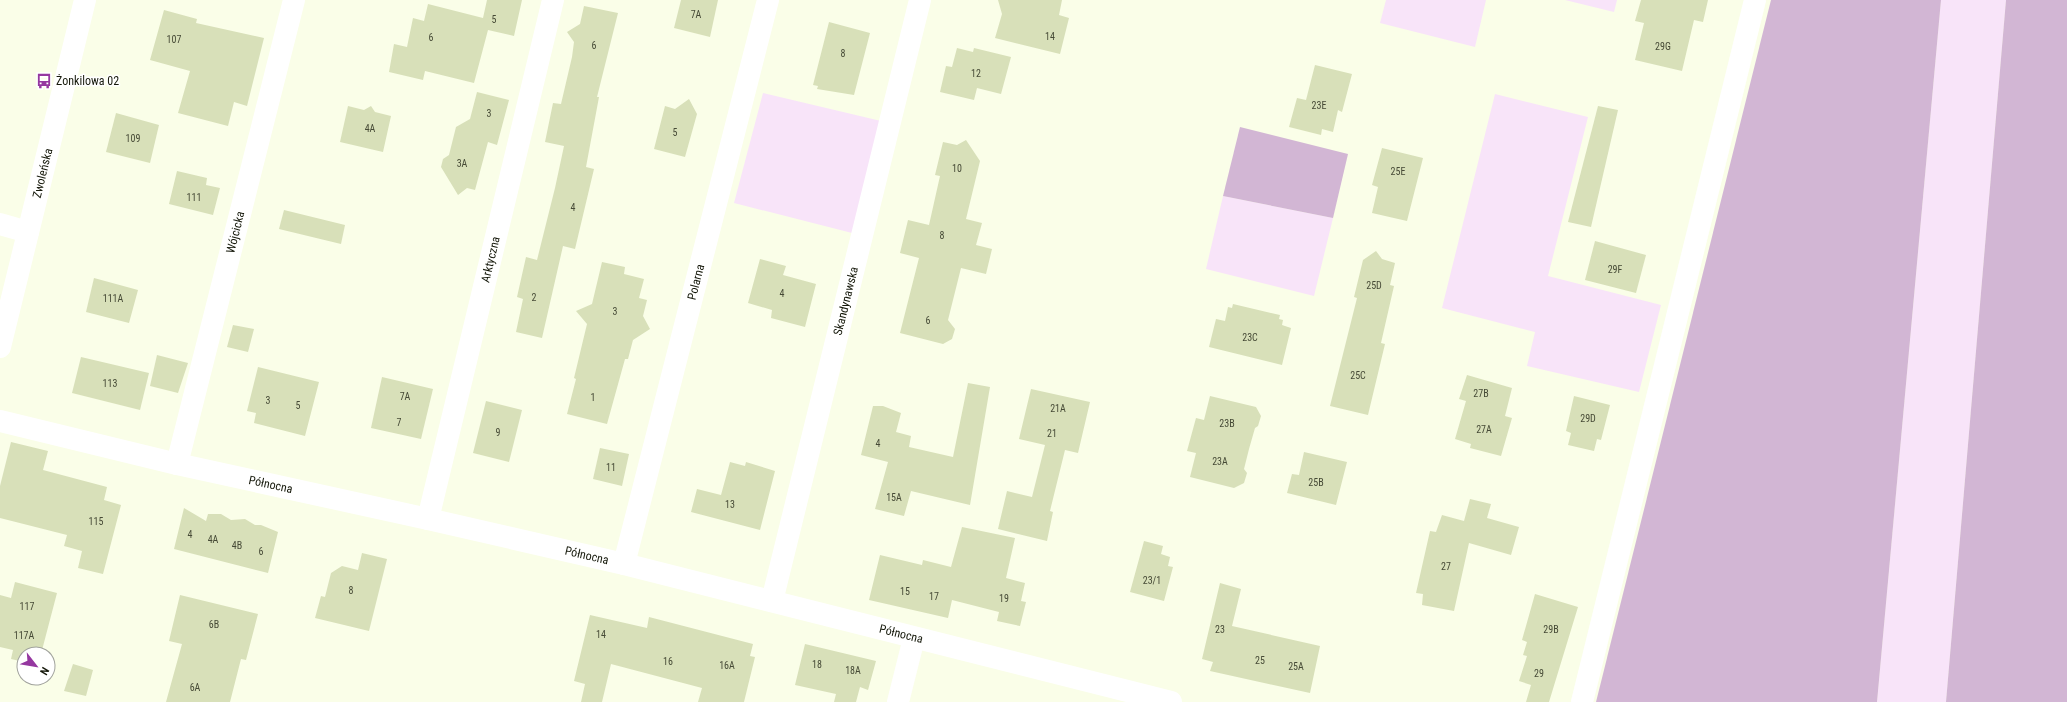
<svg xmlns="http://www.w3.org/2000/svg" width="2067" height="702" viewBox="0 0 2067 702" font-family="'Roboto Condensed',sans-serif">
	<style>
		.green { fill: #f8e4f9 }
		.forest { fill: #d2b6d4 }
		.building { fill: #d8e0b9 }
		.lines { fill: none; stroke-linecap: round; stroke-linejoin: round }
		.minor { stroke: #fff; stroke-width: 22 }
		.tertiary { stroke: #fff; stroke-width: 22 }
		.labels { text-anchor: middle; stroke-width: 3; stroke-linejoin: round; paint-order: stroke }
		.number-label { font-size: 10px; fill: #464a36 }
		.poi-label { font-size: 12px; fill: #15180a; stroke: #fff; text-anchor: start }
		.street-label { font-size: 12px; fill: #15180a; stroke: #fff }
	</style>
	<rect width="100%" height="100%" fill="#fafee8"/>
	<g class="green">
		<polygon points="1386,0 1486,0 1475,47 1380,23"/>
		<polygon points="1565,0 1617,0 1614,12"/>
		<polygon points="1941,0 2006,0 1946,702 1877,702"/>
		<polygon points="763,93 881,121 852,233 734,203"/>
		<polygon points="1495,94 1588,117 1548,276 1661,305 1639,392 1527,366 1535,332 1442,308"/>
		<polygon points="1223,196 1333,218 1314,296 1206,269"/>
	</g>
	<g class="forest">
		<polygon points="1771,0 1941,0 1877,702 1596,702"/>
		<polygon points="2006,0 2067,0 2067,702 1946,702"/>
		<polygon points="1240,127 1348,154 1333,218 1223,196"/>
	</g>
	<g class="building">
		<polygon points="487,0 522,0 514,36 488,30 474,83 425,71 423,80 389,72 394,44 407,47 413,18 424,21 428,4 483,18"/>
		<polygon points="681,0 718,0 710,37 674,28"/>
		<polygon points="998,0 1062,0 1059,15 1069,18 1060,54 995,38 1002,14"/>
		<polygon points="1641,0 1708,0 1703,22 1694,20 1682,71 1635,60 1644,23 1635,21"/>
		<polygon points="584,6 618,13 597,97 599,97 586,167 594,169 575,249 563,246 542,338 516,332 523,299 517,297 526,257 537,260 555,188 564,146 545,142 553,103 561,104 572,57 574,42 567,32 580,24"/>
		<polygon points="164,10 197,19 196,23 264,38 247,106 234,102 228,126 178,113 190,71 150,60"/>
		<polygon points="829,22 870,33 854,95 817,89 818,86 813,85"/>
		<polygon points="957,48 973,52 974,48 1011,57 1001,94 977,88 974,100 940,92 946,66 952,67"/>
		<polygon points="1315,65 1352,74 1342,112 1338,110 1333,132 1322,129 1321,135 1289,127 1297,98 1306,100"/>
		<polygon points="477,92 509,100 497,145 488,142 475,190 467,188 458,195 441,167 443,159 449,155 456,127 470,119"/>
		<polygon points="689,99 697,114 685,157 654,149 665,106 675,109"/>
		<polygon points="348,106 364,110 371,106 375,112 391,116 383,152 340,142"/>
		<polygon points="1598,106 1618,110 1591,227 1568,222"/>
		<polygon points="116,113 159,125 150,163 106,152"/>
		<polygon points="966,140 980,161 966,219 982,223 976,245 992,249 986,274 961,268 948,320 955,329 952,339 943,344 900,333 919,258 900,253 908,220 929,225 940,176 935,175 943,142 957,145"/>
		<polygon points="1382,148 1423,158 1407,221 1372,213 1378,187 1372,185"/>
		<polygon points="177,171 207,178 206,185 220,188 213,215 169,204"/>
		<polygon points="284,210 345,225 341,244 279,229"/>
		<polygon points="1595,241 1646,255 1636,293 1585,280"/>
		<polygon points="1376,251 1382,259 1395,263 1390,285 1394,286 1381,343 1385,344 1368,415 1330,406 1357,298 1354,297 1363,260"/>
		<polygon points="760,259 786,266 783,275 816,284 805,327 771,318 772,310 748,303"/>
		<polygon points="602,262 625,267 624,274 644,279 639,298 647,300 643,316 650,329 633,340 628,359 625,359 607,424 567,414 576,379 574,378 587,324 576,311 592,304"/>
		<polygon points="94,278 138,290 129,323 86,312"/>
		<polygon points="1233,304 1280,315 1279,319 1283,320 1282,325 1291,328 1282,365 1209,347 1216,319 1225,321 1228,307 1232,308"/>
		<polygon points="233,325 254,329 248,352 227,347"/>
		<polygon points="157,355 188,363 178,393 150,386"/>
		<polygon points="81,357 149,373 140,410 72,393"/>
		<polygon points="258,367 319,382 305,436 254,423 256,413 247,411"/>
		<polygon points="1467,375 1512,388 1505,416 1512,418 1501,456 1470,448 1471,444 1455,439 1466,401 1459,399"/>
		<polygon points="382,377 433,389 421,439 371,428"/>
		<polygon points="968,383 990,387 970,505 911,491 904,516 875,509 888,462 861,455 873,406 883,406 901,413 896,432 911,436 909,447 953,457"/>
		<polygon points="1031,389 1090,402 1078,453 1065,450 1050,511 1053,512 1047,541 998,529 1007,491 1032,497 1045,445 1019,439"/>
		<polygon points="1210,396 1256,407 1261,416 1258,426 1255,428 1249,449 1244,469 1247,473 1244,483 1234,488 1190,477 1196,453 1187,451 1196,418 1204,420"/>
		<polygon points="1574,396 1610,405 1601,440 1597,439 1594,451 1568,445 1571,433 1566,431"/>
		<polygon points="486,401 522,410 509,462 473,453"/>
		<polygon points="11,442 48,451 43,470 107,487 104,500 121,505 103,574 78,568 82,551 64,546 67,535 0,518 0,486"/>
		<polygon points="600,448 629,454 622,486 593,479"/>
		<polygon points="1304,452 1347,462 1336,505 1287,493 1292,474 1299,475"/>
		<polygon points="730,462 745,466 746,462 775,471 760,530 691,512 697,489 721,495"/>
		<polygon points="1470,499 1491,504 1487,518 1519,527 1511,555 1469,543 1454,611 1422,605 1423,594 1416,593 1430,531 1436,532 1442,515 1464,521"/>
		<polygon points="184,508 206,521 208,514 221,514 231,520 245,519 255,525 261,525 278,532 268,573 174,549"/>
		<polygon points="962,527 1015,538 1006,578 1025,583 1021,601 1026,602 1020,626 997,621 999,612 952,600 948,618 869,600 880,555 922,565 923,560 951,567"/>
		<polygon points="1144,541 1163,546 1161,554 1170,557 1168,566 1173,567 1164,601 1130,592"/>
		<polygon points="362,553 387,559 369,631 315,618 321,596 325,597 331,573 342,566 358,570"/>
		<polygon points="15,582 57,593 41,654 24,654 24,662 11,659 13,650 0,647 0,595 11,598"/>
		<polygon points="1220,583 1241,589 1232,626 1320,646 1310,693 1210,671 1213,662 1202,659"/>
		<polygon points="1535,594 1578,607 1549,702 1526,702 1531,685 1519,681 1527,656 1523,655 1527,642 1522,640"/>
		<polygon points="180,595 258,614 246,660 241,659 230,702 166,702 182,644 169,641"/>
		<polygon points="590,615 647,628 649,617 753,644 750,656 755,657 744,702 698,702 702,688 611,664 602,702 581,702 585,684 574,681"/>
		<polygon points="805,644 876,661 868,690 860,687 856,702 834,702 836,694 795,685"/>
		<polygon points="73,664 93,670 86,696 64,691"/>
	</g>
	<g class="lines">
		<g class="minor">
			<polyline points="0,224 28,232"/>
			<path id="s1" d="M0 421 177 464 428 519 624 564 1171 702"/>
			<path id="s2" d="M177 464 294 0"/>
			<path id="s3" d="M428 519 553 0"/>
			<path id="s4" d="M624 564 768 0"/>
			<path id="s5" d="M772 601 920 0"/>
			<polyline points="898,702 914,638"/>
			<polyline points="1582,702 1755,0"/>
		</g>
		<path class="tertiary" id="s6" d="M0 347 85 0"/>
	</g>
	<defs>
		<symbol id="bus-bare" viewBox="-9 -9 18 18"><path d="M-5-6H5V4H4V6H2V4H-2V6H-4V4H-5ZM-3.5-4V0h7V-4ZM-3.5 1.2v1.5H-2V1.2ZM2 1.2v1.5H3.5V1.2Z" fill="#9537a0" stroke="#fff" stroke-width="2.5" paint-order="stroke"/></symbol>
	</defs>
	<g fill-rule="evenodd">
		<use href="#bus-bare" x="33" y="70" width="22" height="22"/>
	</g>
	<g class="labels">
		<g class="number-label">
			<text x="696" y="18">7A</text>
			<text x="494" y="23">5</text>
			<text x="1050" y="40">14</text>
			<text x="431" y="41">6</text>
			<text x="174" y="43">107</text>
			<text x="594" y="49">6</text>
			<text x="1663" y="50">29G</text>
			<text x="843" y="57">8</text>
			<text x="976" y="77">12</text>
			<text x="1319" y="109">23E</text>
			<text x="489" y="117">3</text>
			<text x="370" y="132">4A</text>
			<text x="675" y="136">5</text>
			<text x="133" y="142">109</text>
			<text x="462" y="167">3A</text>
			<text x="957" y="172">10</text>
			<text x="1398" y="175">25E</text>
			<text x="194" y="201">111</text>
			<text x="573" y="211">4</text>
			<text x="942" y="239">8</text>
			<text x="1615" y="273">29F</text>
			<text x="1374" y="289">25D</text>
			<text x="782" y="297">4</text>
			<text x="534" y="301">2</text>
			<text x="113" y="302">111A</text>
			<text x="615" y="315">3</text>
			<text x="928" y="324">6</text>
			<text x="1250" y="341">23C</text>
			<text x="1358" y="379">25C</text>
			<text x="110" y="387">113</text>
			<text x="1481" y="397">27B</text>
			<text x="405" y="400">7A</text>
			<text x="593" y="401">1</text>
			<text x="268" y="404">3</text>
			<text x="298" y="409">5</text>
			<text x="1058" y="412">21A</text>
			<text x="1588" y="422">29D</text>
			<text x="399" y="426">7</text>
			<text x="1227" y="427">23B</text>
			<text x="1484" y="433">27A</text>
			<text x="498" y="436">9</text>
			<text x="1052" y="437">21</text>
			<text x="878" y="447">4</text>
			<text x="1220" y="465">23A</text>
			<text x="611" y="471">11</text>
			<text x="1316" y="486">25B</text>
			<text x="894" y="501">15A</text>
			<text x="730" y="508">13</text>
			<text x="96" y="525">115</text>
			<text x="190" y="538">4</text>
			<text x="213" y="543">4A</text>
			<text x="237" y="549">4B</text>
			<text x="261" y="555">6</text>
			<text x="1446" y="570">27</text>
			<text x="1152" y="584">23/1</text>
			<text x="351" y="594">8</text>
			<text x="905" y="595">15</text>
			<text x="934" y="600">17</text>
			<text x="1004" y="602">19</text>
			<text x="27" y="610">117</text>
			<text x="214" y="628">6B</text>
			<text x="1220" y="633">23</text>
			<text x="1551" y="633">29B</text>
			<text x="601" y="638">14</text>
			<text x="24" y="639">117A</text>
			<text x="1260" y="664">25</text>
			<text x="668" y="665">16</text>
			<text x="817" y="668">18</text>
			<text x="727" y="669">16A</text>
			<text x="1296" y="670">25A</text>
			<text x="853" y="674">18A</text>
			<text x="1539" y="677">29</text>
			<text x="195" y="691">6A</text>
		</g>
		<g class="poi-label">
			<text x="56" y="85">Żonkilowa 02</text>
		</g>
		<g class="street-label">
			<text dy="4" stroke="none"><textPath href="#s6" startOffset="179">Zwoleńska</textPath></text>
			<text dy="4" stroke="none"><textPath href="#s2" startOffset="239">Wójcicka</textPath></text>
			<text dy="4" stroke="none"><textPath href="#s3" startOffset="267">Arktyczna</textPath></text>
			<text dy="4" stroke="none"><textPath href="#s4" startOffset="291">Polarna</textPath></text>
			<text dy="4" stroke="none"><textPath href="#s5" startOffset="309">Skandynawska</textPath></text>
			<text dy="4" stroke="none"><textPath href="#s1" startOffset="278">Północna</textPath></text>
			<text dy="4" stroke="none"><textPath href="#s1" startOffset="602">Północna</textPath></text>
			<text dy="4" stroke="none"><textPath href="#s1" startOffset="926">Północna</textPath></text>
		</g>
	</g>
	<g transform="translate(36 666) rotate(121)"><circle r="19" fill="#ffffff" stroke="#a1a39d"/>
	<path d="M0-3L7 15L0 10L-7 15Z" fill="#9537a0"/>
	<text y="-6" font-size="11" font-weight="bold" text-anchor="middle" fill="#15180a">N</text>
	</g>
</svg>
